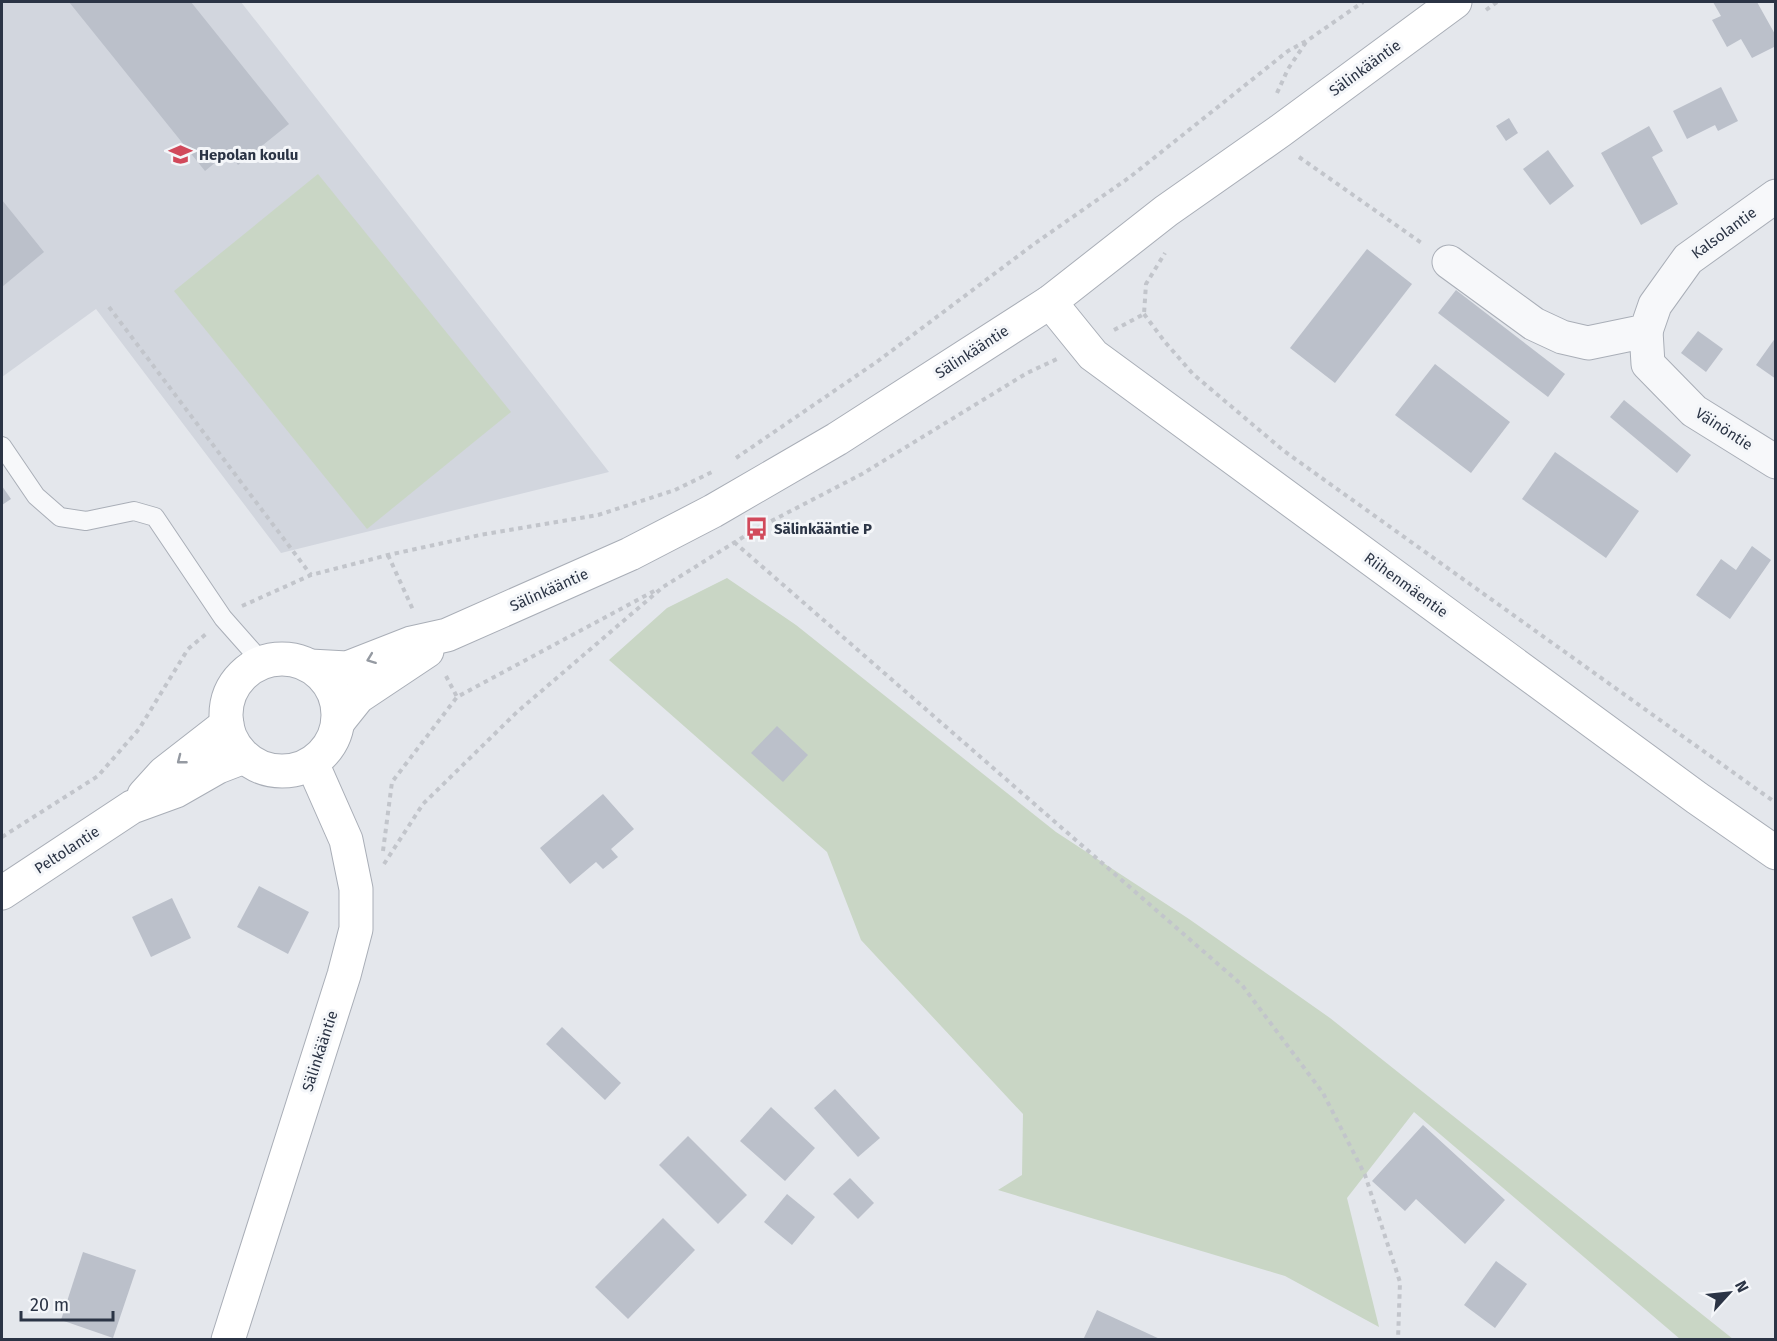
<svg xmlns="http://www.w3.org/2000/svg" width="1777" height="1341" viewBox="0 0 1777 1341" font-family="'Fira Sans',sans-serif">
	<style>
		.built { fill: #d2d6de }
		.green { fill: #c9d6c5 }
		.building { fill: #bbc0ca }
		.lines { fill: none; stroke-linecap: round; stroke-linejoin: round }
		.lane-casing { stroke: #a9aeb7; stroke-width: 20 }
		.street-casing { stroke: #a9aeb7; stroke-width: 35 }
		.secondary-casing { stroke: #a9aeb7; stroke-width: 35 }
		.path { stroke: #c2c5cb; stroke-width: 4; stroke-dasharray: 4.5 4.5; stroke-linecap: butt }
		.lane { stroke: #f7f8fa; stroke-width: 18 }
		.street { stroke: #f7f8fa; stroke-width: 33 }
		.secondary { stroke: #fff; stroke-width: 33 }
		.oneway { stroke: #959aa2 }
		.labels { text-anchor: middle; stroke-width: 6; stroke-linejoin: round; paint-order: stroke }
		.street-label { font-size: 15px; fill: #2b3445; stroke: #f4f6f9 }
		.poi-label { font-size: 15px; font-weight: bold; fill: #2b3445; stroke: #f4f6f9; text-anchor: start }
	</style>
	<rect width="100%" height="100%" fill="#e4e7ec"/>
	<polygon class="built" points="2,2 241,2 609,472 281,553 96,309 2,377"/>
	<g class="green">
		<polygon points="318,174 511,412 367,529 174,291"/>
		<polygon points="727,578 796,625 1056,832 1189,919 1330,1018 1733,1339 1680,1339 1414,1112 1347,1198 1379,1327 1285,1276 998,1190 1022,1175 1023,1114 861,940 827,852 609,660 667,608"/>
	</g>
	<g class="building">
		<polygon points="69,2 191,2 289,124 238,165 228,152 205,171"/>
		<polygon points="1713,2 1757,2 1776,36 1776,46 1752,58 1741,39 1727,47 1712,20 1721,16"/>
		<polygon points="1721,87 1738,121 1718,131 1715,125 1687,139 1673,111"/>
		<polygon points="1509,118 1518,133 1506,141 1496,126"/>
		<polygon points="1649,126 1663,151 1652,157 1678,204 1641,225 1601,153"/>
		<polygon points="1548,150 1574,186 1550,205 1523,169"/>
		<polygon points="2,200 44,252 2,287"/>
		<polygon points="1367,249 1412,284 1335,383 1290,348"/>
		<polygon points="1456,290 1565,374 1548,397 1438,313"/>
		<polygon points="1698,331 1723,349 1706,372 1681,353"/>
		<polygon points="1776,337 1776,379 1756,365"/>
		<polygon points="1435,364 1510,422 1471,473 1395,415"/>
		<polygon points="1624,400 1691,455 1677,473 1610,417"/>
		<polygon points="1555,452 1639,511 1606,558 1522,499"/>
		<polygon points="2,486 11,499 2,505"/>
		<polygon points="1752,546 1771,560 1730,619 1696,595 1721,559 1736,570"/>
		<polygon points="777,726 808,755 783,782 751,753"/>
		<polygon points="603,794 634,829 611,849 618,857 603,869 596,862 570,884 540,848"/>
		<polygon points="259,886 309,912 288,954 237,927"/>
		<polygon points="172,898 191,938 151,957 132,917"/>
		<polygon points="562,1027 621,1083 605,1100 546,1044"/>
		<polygon points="835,1089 880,1138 858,1157 814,1108"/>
		<polygon points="771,1107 815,1148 785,1181 740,1141"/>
		<polygon points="1423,1125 1505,1200 1465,1244 1416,1199 1405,1211 1372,1181"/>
		<polygon points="688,1136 747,1195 718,1224 659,1165"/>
		<polygon points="850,1178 874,1203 858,1219 833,1194"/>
		<polygon points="787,1194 815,1217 792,1245 764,1222"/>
		<polygon points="663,1218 695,1250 628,1319 595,1287"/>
		<polygon points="83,1252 136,1270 113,1338 61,1320"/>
		<polygon points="1496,1261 1527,1284 1495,1328 1464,1305"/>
		<polygon points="1097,1310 1162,1340 1083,1340"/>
	</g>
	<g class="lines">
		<defs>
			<polyline id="lane" points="2,446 36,496 60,517 86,521 134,511 155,517 223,618 262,662"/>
			<g id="street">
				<polyline points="1449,262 1534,324 1562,337 1588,343 1646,331 1655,305 1688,259 1776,196"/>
				<polyline points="1646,331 1648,364 1694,411 1776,462"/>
			</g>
			<g id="secondary">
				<polyline points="1050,302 1093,355 1697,798 1776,853"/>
				<circle cx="282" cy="715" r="56"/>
				<polyline points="310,666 347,668 411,643 447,635 630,554 713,511 837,439 1050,302 1166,211 1280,131 1455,2"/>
				<polyline points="338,722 358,697 427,651"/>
				<polyline points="144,795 164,773 227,724"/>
				<polyline points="2,893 132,807 176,791 218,767 244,757"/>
				<polyline points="228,1340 344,975 356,929 356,889 346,840 312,763"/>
			</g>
		</defs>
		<use href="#lane" class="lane-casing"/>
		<use href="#street" class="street-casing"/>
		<use href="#secondary" class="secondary-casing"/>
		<g class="path">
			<polyline points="1486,10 1497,2"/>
			<polyline points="1277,93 1288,69 1306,42"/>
			<polyline points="1299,157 1423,244"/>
			<polyline points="109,307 311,575"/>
			<polyline points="1144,314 1165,342 1193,374 1284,451 1776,803"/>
			<polyline points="1114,330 1144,314 1146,284 1165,253"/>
			<polyline points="736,458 878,361 1034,244 1130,177 1288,51 1308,40 1363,2"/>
			<polyline points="734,542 1242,985 1323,1093 1365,1175 1400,1282 1398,1340"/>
			<polyline points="388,555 414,612"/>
			<polyline points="242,606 311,575 388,555 480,535 598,515 675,490 712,472"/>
			<polyline points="446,676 457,697"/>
			<polyline points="2,837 98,776 139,729 188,649 206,634"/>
			<polyline points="383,851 392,782 457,697 656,590"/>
			<polyline points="384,864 423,804 517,712 663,587 756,529 862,474 1027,373 1057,359"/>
		</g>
		<use href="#lane" class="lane"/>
		<use href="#street" class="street"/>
		<use href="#secondary" class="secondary"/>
	</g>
	<defs><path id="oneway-chevron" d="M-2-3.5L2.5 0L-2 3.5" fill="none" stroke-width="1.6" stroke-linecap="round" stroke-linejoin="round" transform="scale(1.5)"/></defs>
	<g class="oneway">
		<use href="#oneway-chevron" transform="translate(371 659) rotate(159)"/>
		<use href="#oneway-chevron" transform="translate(181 760) rotate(142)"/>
	</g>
	<defs>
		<symbol id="school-bare" viewBox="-9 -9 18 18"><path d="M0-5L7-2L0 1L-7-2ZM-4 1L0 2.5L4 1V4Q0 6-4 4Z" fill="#d1495b" stroke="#f4f6f9" stroke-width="2.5" paint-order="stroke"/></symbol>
		<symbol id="bus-bare" viewBox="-9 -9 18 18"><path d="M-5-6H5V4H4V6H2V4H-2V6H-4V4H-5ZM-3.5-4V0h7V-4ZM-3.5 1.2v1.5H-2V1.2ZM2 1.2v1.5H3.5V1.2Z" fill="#d1495b" stroke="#f4f6f9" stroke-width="2.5" paint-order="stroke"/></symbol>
	</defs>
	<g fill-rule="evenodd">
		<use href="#school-bare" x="164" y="138" width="33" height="33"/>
		<use href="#bus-bare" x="740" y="512" width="33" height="33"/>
	</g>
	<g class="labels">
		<g class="street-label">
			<text transform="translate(1365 68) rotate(-36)" y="5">Sälinkääntie</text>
			<text transform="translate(1724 233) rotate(-36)" y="5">Kalsolantie</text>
			<text transform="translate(972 352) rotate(-33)" y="5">Sälinkääntie</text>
			<text transform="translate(1724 429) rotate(33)" y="5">Väinöntie</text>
			<text transform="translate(1406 585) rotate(36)" y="5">Riihenmäentie</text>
			<text transform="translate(549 590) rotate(-24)" y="5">Sälinkääntie</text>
			<text transform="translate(67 850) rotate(-33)" y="5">Peltolantie</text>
			<text transform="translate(320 1051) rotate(-72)" y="5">Sälinkääntie</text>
		</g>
		<g class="poi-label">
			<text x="199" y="160">Hepolan koulu</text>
			<text x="774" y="534">Sälinkääntie P</text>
		</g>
	</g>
	<rect width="1777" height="1341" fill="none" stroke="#2b3445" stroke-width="6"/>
	<g transform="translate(1729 1293) rotate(63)" stroke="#f4f6f9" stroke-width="4.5" paint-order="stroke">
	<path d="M0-4.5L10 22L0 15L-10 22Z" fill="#2b3445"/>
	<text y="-9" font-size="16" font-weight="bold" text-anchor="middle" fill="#2b3445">N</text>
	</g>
	<path d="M21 1311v9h92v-9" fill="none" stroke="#2b3445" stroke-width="3"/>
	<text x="30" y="1311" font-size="18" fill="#2b3445" stroke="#f4f6f9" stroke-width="4.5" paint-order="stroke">20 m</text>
</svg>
